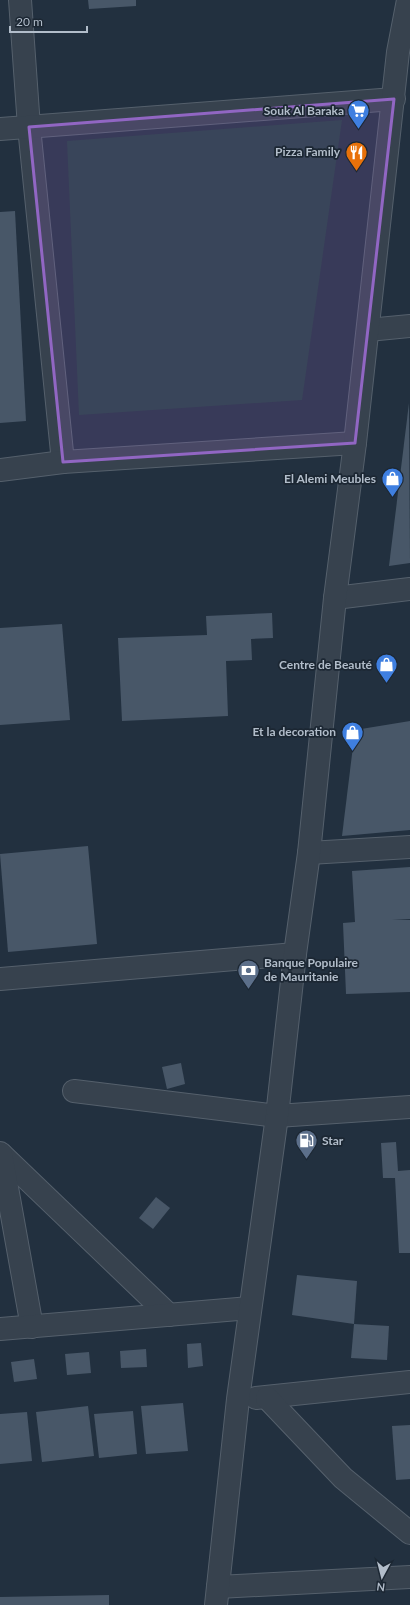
<svg xmlns="http://www.w3.org/2000/svg" width="410" height="1605" viewBox="0 0 410 1605" font-family="Lato,sans-serif">
	<style>
		.green { fill: #243e40 }
		.building { fill: #485768 }
		.lines { fill: none; stroke-linecap: round; stroke-linejoin: round }
		.minor-casing { stroke: #55606c; stroke-width: 24 }
		.minor { stroke: #37424e; stroke-width: 22 }
		.marked { fill: #9166c3; fill-opacity: 0.2; stroke: #9166c3; stroke-width: 3; stroke-linejoin: round }
		.labels { text-anchor: middle; stroke-width: 3.5; stroke-linejoin: round; paint-order: stroke }
		.poi-label { font-size: 12px; font-weight: bold; fill: #b2bdca; stroke: #1c2733; text-anchor: end }
	</style>
	<rect width="100%" height="100%" fill="#22303f"/>
	<polygon class="green" points="342,120 302,400 79,415 67,141"/>
	<g class="building">
		<polygon points="88,0 136,0 136,6 89,9"/>
		<polygon points="15,211 26,421 0,423 0,212"/>
		<polygon points="409,403 410,563 389,566"/>
		<polygon points="272,613 273,638 251,639 252,660 226,661 228,716 122,721 118,638 207,635 206,616"/>
		<polygon points="62,624 70,720 0,725 0,628"/>
		<polygon points="410,721 410,830 342,836 355,730"/>
		<polygon points="88,846 97,944 8,952 0,854"/>
		<polygon points="410,867 410,919 392,920 410,920 410,992 346,994 343,923 355,922 352,871"/>
		<polygon points="181,1063 185,1084 167,1089 162,1067"/>
		<polygon points="396,1142 398,1171 410,1170 410,1253 399,1253 395,1178 383,1178 381,1143"/>
		<polygon points="156,1197 170,1208 153,1229 139,1218"/>
		<polygon points="297,1275 357,1281 354,1324 292,1315"/>
		<polygon points="354,1324 389,1326 387,1360 351,1358"/>
		<polygon points="201,1343 203,1366 188,1368 187,1344"/>
		<polygon points="146,1349 147,1367 121,1368 120,1351"/>
		<polygon points="89,1352 91,1373 67,1375 65,1354"/>
		<polygon points="34,1359 37,1379 14,1382 11,1362"/>
		<polygon points="183,1403 188,1451 146,1454 141,1406"/>
		<polygon points="88,1406 94,1456 42,1462 36,1412"/>
		<polygon points="133,1411 137,1454 99,1458 94,1414"/>
		<polygon points="27,1412 32,1461 0,1464 0,1414"/>
		<polygon points="410,1425 410,1479 396,1480 392,1426"/>
		<polygon points="109,1595 109,1605 0,1605 0,1597"/>
	</g>
	<g class="lines">
		<defs>
			<g id="minor">
				<polyline points="20,0 29,127 63,462"/>
				<polyline points="0,129 394,99"/>
				<polyline points="368,330 410,326"/>
				<polyline points="0,470 63,462 355,443"/>
				<polyline points="335,598 410,589"/>
				<polyline points="309,853 410,847"/>
				<polyline points="0,979 295,954"/>
				<polyline points="74,1091 277,1116 410,1107"/>
				<polyline points="0,1153 169,1315"/>
				<polyline points="1,1154 32,1327"/>
				<polyline points="0,1329 250,1308"/>
				<polyline points="256,1398 410,1382"/>
				<polyline points="267,1398 343,1478 410,1533"/>
				<polyline points="218,1587 410,1577"/>
				<polyline points="216,1605 238,1399 277,1116 295,954 309,853 335,598 355,443 398,52 408,0"/>
			</g>
		</defs>
		<use href="#minor" class="minor-casing"/>
		<use href="#minor" class="minor"/>
	</g>
	<path class="marked" d="M394 99 355 443 63 462 29 127Z"/>
	<defs>
		<symbol id="supermarket-pin" viewBox="-11 -11 22 30"><path d="M0 17L-7.5 6A9.5 9.5 0 1 1 7.5 6Z" fill="#3f7fe0" stroke="#1c2733"/><path d="M-6-5.5h2.5l.6 2H6L4.5 2H-2.5L-4.4-4H-6ZM-1.5 3.2a1.3 1.3 0 1 0 .1 0ZM3 3.2a1.3 1.3 0 1 0 .1 0Z" fill="#fff"/></symbol>
		<symbol id="restaurant-pin" viewBox="-11 -11 22 30"><path d="M0 17L-7.5 6A9.5 9.5 0 1 1 7.5 6Z" fill="#e8710a" stroke="#1c2733"/><path d="M-5-6h1v4h1v-4h1v4h1v-4h1v5L-1.5 .5V6h-2V.5L-5-1ZM5-6V6H3V1.5H1.5Q1.5-4 5-6Z" fill="#fff"/></symbol>
		<symbol id="shop-pin" viewBox="-11 -11 22 30"><path d="M0 17L-7.5 6A9.5 9.5 0 1 1 7.5 6Z" fill="#3f7fe0" stroke="#1c2733"/><path d="M-5-2.5h2.3a2.7 3.5 0 0 1 5.4 0H5L5.5 6h-11ZM-1.5-2.5h3a1.5 2.3 0 0 0-3 0Z" fill="#fff"/></symbol>
		<symbol id="bank-pin" viewBox="-11 -11 22 30"><path d="M0 17L-7.5 6A9.5 9.5 0 1 1 7.5 6Z" fill="#5c6f8a" stroke="#1c2733"/><path d="M-6-4H6V4H-6ZM0-2.3a2.3 2.3 0 1 0 0 4.6a2.3 2.3 0 1 0 0-4.6Z" fill="#fff"/></symbol>
		<symbol id="fuel-pin" viewBox="-11 -11 22 30"><path d="M0 17L-7.5 6A9.5 9.5 0 1 1 7.5 6Z" fill="#5c6f8a" stroke="#1c2733"/><path d="M-5.5-6h7V0h2V4h1.3V-2.5L3-4.5l.8-.8L6-3V5H2.5V1h-1V6h-7ZM-4.2-4.7v3.2H.2V-4.7Z" fill="#fff"/></symbol>
	</defs>
	<g fill-rule="evenodd">
		<use href="#supermarket-pin" x="346" y="98" width="25" height="34"/>
		<use href="#restaurant-pin" x="344" y="140" width="25" height="34"/>
		<use href="#shop-pin" x="380" y="466" width="25" height="34"/>
		<use href="#shop-pin" x="374" y="652" width="25" height="34"/>
		<use href="#shop-pin" x="340" y="720" width="25" height="34"/>
		<use href="#bank-pin" x="236" y="958" width="25" height="34"/>
		<use href="#fuel-pin" x="294" y="1128" width="25" height="34"/>
	</g>
	<g class="labels">
		<g class="poi-label">
			<text x="344" y="115">Souk Al Baraka</text>
			<text x="340" y="156">Pizza Family</text>
			<text x="376" y="483">El Alemi Meubles</text>
			<text x="372" y="669">Centre de Beauté</text>
			<text x="336" y="736">Et la decoration</text>
			<text x="264" y="967" text-anchor="start">Banque Populaire<tspan x="264" dy="14">de Mauritanie</tspan></text>
			<text x="322" y="1145" text-anchor="start">Star</text>
		</g>
	</g>
	<g transform="translate(382 1577) rotate(187)" stroke="#1c2733" stroke-width="3" paint-order="stroke">
	<path d="M0-3L7 15L0 10L-7 15Z" fill="#b2bdca"/>
	<text y="-6" font-size="11" font-weight="bold" text-anchor="middle" fill="#b2bdca">N</text>
	</g>
	<path d="M10 26v6h77v-6" fill="none" stroke="#b2bdca" stroke-width="2"/>
	<text x="16" y="26" font-size="12" fill="#b2bdca" stroke="#1c2733" stroke-width="3" paint-order="stroke">20 m</text>
</svg>
